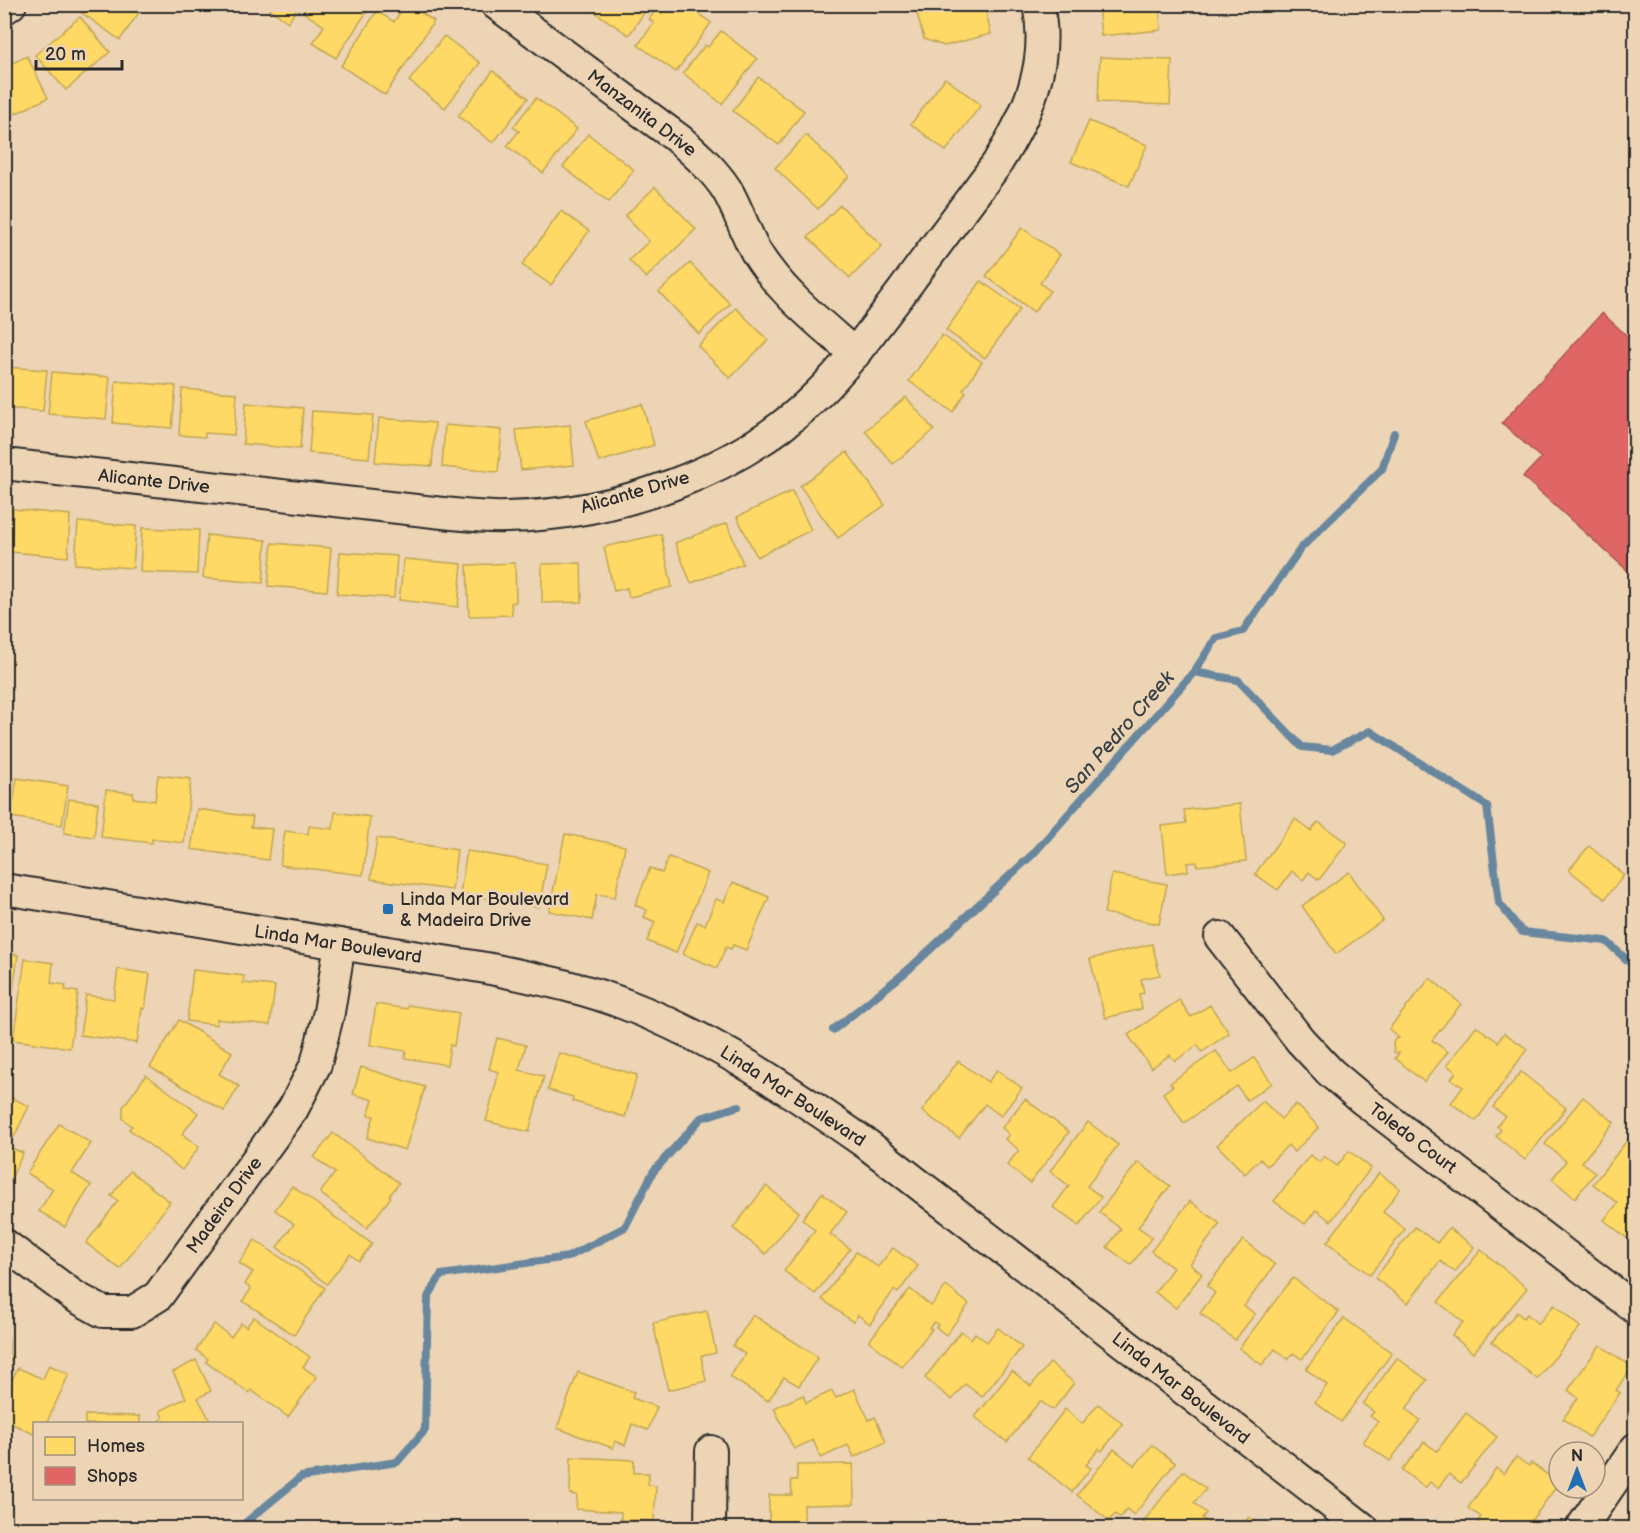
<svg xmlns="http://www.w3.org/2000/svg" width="1640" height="1533" viewBox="0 0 1640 1533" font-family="'Balsamiq Sans',sans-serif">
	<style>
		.homes { fill: #ffd966; stroke: #bfa554; stroke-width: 1.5 }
		.shops { fill: #e06666; stroke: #aa5454; stroke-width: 1.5 }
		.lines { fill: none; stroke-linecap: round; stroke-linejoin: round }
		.stream { stroke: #68879f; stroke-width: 8 }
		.minor-casing { stroke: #2b2b2b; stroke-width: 34 }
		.minor { stroke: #ecd4b4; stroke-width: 30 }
		.poi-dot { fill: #1f6fb2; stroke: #ecd4b4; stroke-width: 2 }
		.labels { text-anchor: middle; stroke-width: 6; stroke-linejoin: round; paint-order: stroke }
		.street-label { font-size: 18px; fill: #2b2b2b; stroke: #ecd4b4 }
		.poi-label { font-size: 18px; fill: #2b2b2b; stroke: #ecd4b4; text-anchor: start }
		.water-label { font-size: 20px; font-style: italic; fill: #3a4248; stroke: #ecd4b4 }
	</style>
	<rect width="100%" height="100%" fill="#ecd4b4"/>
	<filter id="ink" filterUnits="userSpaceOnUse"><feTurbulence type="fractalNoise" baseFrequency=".0167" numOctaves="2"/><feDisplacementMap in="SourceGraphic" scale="12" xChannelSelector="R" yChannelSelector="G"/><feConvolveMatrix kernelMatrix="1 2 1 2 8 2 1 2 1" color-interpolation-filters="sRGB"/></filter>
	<g filter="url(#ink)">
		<g class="homes">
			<polygon points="88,4 145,4 120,40 82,13"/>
			<polygon points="263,4 300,4 288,22"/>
			<polygon points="308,4 372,4 336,58 313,43 324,26 303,12"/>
			<polygon points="400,4 408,4 434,21 385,95 341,66 377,11 394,22 401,11 397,9"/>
			<polygon points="597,4 650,4 629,35 593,11"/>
			<polygon points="667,4 685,4 711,23 676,72 638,45 654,23 649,19 656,9 661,13"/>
			<polygon points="936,4 984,4 991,34 944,46 924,39 916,10"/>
			<polygon points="1098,4 1159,4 1161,30 1101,36"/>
			<polygon points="80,17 110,52 66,90 35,55"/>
			<polygon points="721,31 757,59 722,104 683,73 705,45 708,47"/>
			<polygon points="444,36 480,63 445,108 409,81"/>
			<polygon points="27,56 48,98 4,119 4,67"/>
			<polygon points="1100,57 1172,60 1170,105 1098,102"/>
			<polygon points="493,71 528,98 493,143 458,116"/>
			<polygon points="758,77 804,111 779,145 733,111"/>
			<polygon points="945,78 981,105 946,151 911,124"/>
			<polygon points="536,98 577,129 543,173 507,146 519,131 513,127"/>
			<polygon points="1089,121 1147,145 1129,186 1071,162"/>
			<polygon points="588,134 634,170 609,202 563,167"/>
			<polygon points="806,135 849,176 818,209 775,168"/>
			<polygon points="655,187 696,229 646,278 629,260 649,241 625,216"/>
			<polygon points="840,205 882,246 850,278 808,237"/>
			<polygon points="561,211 589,231 551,285 522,265"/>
			<polygon points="1022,228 1060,255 1040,283 1050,291 1034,312 986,276"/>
			<polygon points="690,263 730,304 699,334 659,292"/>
			<polygon points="981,281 1020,309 985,358 946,330"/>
			<polygon points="736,308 768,340 730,378 698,346"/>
			<polygon points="942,335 982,362 963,390 966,392 953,412 909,381"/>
			<polygon points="4,367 47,370 43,411 4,408"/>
			<polygon points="52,372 110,377 106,419 48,414"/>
			<polygon points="116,381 176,386 172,428 113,423"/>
			<polygon points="182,389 237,393 234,435 205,433 205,437 179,435"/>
			<polygon points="906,397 934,430 893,464 865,431"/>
			<polygon points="246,403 303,408 300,449 243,444"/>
			<polygon points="642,404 654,445 599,462 586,421"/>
			<polygon points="312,411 373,415 369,458 309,453"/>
			<polygon points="379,418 435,423 432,466 375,462"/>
			<polygon points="445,425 502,430 498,472 442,467"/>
			<polygon points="570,425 574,465 521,470 516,430"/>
			<polygon points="847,452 885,505 838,538 800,486"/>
			<polygon points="792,491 811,530 757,557 737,517"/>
			<polygon points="13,509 70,515 68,557 10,552"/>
			<polygon points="78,522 136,526 133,568 75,564"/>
			<polygon points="727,523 743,564 691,583 675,543"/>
			<polygon points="142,528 199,530 197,574 140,572"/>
			<polygon points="661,534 672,587 629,597 627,588 614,591 604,547"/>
			<polygon points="207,535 266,540 263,583 203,578"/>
			<polygon points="272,543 331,548 327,591 268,586"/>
			<polygon points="340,552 397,556 394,598 337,594"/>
			<polygon points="404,559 462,564 458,607 399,600"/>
			<polygon points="515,563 516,602 511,603 512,615 469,616 467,565"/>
			<polygon points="581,563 582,602 542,603 542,564"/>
			<polygon points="158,775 191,779 184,843 152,839 152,843 101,837 106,790 133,793 133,798 155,801"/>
			<polygon points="4,777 14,778 7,819 4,819"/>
			<polygon points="17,778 68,786 62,825 11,817"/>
			<polygon points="69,799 98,803 94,837 64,833"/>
			<polygon points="1240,804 1246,861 1197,866 1197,862 1187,863 1188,871 1167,874 1162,826 1186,823 1184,810"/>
			<polygon points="197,809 253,817 251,827 272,829 268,860 191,849"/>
			<polygon points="335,812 370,817 363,875 280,865 285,831 308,834 309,826 333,829"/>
			<polygon points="1295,819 1311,831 1318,822 1347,843 1319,880 1309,872 1303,880 1292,871 1278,890 1255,874"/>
			<polygon points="565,834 625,846 615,897 597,894 592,920 549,911"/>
			<polygon points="377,838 457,850 452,890 371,879"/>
			<polygon points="1589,846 1624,875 1605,899 1569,870"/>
			<polygon points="467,851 547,864 539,907 460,894"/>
			<polygon points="669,857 708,873 676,953 647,941 655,922 644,917 647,910 635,905 650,868 662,873"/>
			<polygon points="1349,872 1383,920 1336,954 1302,906"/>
			<polygon points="1112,874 1167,884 1159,924 1104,913"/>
			<polygon points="733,882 769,897 746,950 733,945 731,949 726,947 717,968 683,954 697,922 705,925 716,899 724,902"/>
			<polygon points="1152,944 1160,975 1141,979 1144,993 1139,994 1142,1009 1105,1018 1090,959"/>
			<polygon points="4,953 18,955 8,1025 4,1025"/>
			<polygon points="25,959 53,963 51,983 66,985 65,990 78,992 70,1048 13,1040"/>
			<polygon points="118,969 150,974 145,1009 142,1008 137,1043 80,1035 86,995 114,999"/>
			<polygon points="193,970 244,976 243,983 275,986 270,1025 217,1019 217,1025 187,1021"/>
			<polygon points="1430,978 1461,1004 1432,1040 1448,1052 1424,1082 1395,1058 1399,1053 1394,1052 1393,1043 1395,1039 1399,1038 1389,1029"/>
			<polygon points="1179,1000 1191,1017 1210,1005 1229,1033 1202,1052 1198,1045 1175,1061 1170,1055 1151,1068 1128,1035"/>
			<polygon points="376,1004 407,1009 408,1005 459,1013 454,1046 450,1045 447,1065 405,1058 406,1051 370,1045"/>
			<polygon points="179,1020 232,1052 219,1074 239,1086 224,1111 150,1067"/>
			<polygon points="1476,1026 1498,1042 1504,1033 1527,1049 1476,1121 1451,1103 1463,1087 1451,1079 1456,1072 1447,1065"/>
			<polygon points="497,1038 526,1045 519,1070 544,1076 529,1132 486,1121 499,1072 489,1069"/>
			<polygon points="1216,1051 1232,1073 1254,1058 1272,1083 1247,1100 1237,1086 1184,1123 1163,1093 1173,1086 1170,1083"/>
			<polygon points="559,1053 637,1075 625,1117 572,1101 573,1097 548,1090"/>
			<polygon points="958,1061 988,1082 997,1070 1022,1088 1001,1116 985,1104 959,1138 922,1111"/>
			<polygon points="361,1067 425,1087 405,1150 367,1138 374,1116 368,1115 373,1100 353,1094"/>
			<polygon points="1521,1072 1566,1108 1525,1160 1496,1136 1501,1130 1497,1126 1505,1116 1493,1107"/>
			<polygon points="146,1075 198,1113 182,1134 199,1147 182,1170 129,1129 132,1126 123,1119 123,1107"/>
			<polygon points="4,1094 29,1106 9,1147 23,1153 7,1187 4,1185"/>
			<polygon points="1583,1097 1614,1122 1582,1162 1595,1173 1575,1198 1552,1179 1566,1161 1545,1144"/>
			<polygon points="1025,1099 1069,1132 1030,1183 1007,1165 1019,1150 1005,1139 1009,1134 1002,1128"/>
			<polygon points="1263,1101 1281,1119 1296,1104 1319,1127 1294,1152 1288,1145 1267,1166 1260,1159 1245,1174 1217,1145"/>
			<polygon points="1088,1122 1118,1145 1087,1186 1101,1197 1079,1226 1053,1207 1069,1186 1050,1171"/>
			<polygon points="59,1124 91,1143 72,1173 91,1185 65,1227 39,1211 53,1189 27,1173"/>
			<polygon points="333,1133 399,1183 389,1196 391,1197 367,1228 320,1193 335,1173 314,1157"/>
			<polygon points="1632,1134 1636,1136 1636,1229 1628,1239 1604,1220 1618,1203 1593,1184"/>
			<polygon points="1349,1151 1371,1168 1331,1221 1316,1210 1305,1224 1274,1201 1310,1155 1320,1162 1324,1156 1337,1166"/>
			<polygon points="1138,1162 1170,1186 1138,1227 1152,1237 1131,1265 1107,1247 1121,1229 1099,1212"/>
			<polygon points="130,1171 170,1202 120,1269 86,1243 118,1201 111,1196"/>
			<polygon points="1379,1173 1400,1189 1383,1212 1405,1229 1370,1275 1327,1242"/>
			<polygon points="292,1186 372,1244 359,1261 350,1254 327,1284 277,1247 294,1224 275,1210"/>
			<polygon points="766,1186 799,1212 766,1254 733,1228"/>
			<polygon points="822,1193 847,1212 830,1234 850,1249 815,1294 784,1271 815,1230 802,1219"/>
			<polygon points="1190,1201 1220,1224 1190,1264 1202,1274 1176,1308 1155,1292 1173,1268 1151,1251"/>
			<polygon points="1415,1227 1437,1243 1449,1228 1474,1247 1455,1272 1440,1261 1408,1303 1375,1278"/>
			<polygon points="255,1240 325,1288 294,1335 243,1301 251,1289 245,1284 253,1272 239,1263"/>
			<polygon points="1243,1240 1275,1265 1244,1306 1255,1314 1235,1340 1200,1313 1215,1293 1207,1286"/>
			<polygon points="893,1248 918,1266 898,1293 894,1290 870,1324 858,1315 853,1322 822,1299 856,1252 878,1267"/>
			<polygon points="1481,1250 1527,1288 1473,1353 1452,1335 1463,1322 1438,1302"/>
			<polygon points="1293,1278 1339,1312 1302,1359 1293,1353 1288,1359 1275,1349 1262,1365 1239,1348"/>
			<polygon points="946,1286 969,1304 946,1335 936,1327 938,1325 934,1322 929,1328 932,1329 902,1367 869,1341 910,1289 931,1306"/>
			<polygon points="1554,1305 1580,1327 1537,1379 1492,1342 1517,1312 1523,1318 1527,1314 1538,1324"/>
			<polygon points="707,1311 716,1353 701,1356 706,1381 668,1390 653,1323"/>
			<polygon points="753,1315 818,1357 799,1386 784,1377 768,1401 730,1377 745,1354 733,1346"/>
			<polygon points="254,1317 310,1357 303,1367 317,1377 288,1417 251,1390 249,1393 206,1362 208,1359 196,1350 214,1324 231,1337 241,1323 246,1327"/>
			<polygon points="1344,1318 1392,1353 1341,1422 1315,1402 1327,1385 1306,1369"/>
			<polygon points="998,1328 1022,1347 982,1397 965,1384 952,1400 925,1378 961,1331 971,1339 975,1333 987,1342"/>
			<polygon points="4,1337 9,1340 9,1354 13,1357 4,1372"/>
			<polygon points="1600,1345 1632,1367 1616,1390 1620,1393 1589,1437 1563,1419 1578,1398 1568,1390"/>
			<polygon points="1397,1358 1427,1380 1406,1409 1420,1420 1390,1461 1363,1442 1378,1422 1370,1416 1374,1412 1363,1404"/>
			<polygon points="196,1360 211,1391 198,1398 212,1424 161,1424 159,1421 163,1418 160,1411 186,1398 173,1372"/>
			<polygon points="1050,1363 1074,1383 1053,1410 1040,1401 1007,1442 975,1417 1012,1371 1031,1386"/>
			<polygon points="49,1365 69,1374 46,1424 34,1424 34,1434 4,1420 4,1396 18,1368 43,1379"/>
			<polygon points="578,1372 634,1392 632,1398 657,1407 648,1430 632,1424 625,1445 615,1441 613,1448 557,1428"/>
			<polygon points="854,1389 869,1420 875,1417 886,1442 854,1457 848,1445 821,1458 813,1440 794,1449 774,1408 803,1395 806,1403 832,1391 836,1398"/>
			<polygon points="1098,1404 1123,1424 1102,1451 1099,1449 1086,1465 1091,1468 1072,1492 1028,1457 1065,1409 1082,1424"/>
			<polygon points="1466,1413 1497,1437 1461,1483 1449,1474 1438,1488 1430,1482 1425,1488 1402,1470 1424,1442 1437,1451"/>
			<polygon points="85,1415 140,1416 140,1424 85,1424"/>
			<polygon points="1152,1445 1175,1463 1134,1515 1127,1509 1120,1518 1115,1514 1109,1521 1077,1495 1114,1449 1135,1466"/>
			<polygon points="571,1457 634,1460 634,1473 649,1473 648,1485 656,1486 654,1521 621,1520 621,1512 576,1509 577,1495 570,1494"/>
			<polygon points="1516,1457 1529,1466 1531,1463 1559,1483 1526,1528 1479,1528 1478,1521 1481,1517 1468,1508 1496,1468 1504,1474"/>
			<polygon points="853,1464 854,1504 804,1505 804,1522 769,1523 769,1495 792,1495 791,1480 797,1480 797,1465"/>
			<polygon points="1183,1471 1206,1489 1194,1503 1206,1513 1202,1518 1214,1527 1151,1528 1143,1522"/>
			<polygon points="1249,1517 1262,1528 1240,1528"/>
		</g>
		<polygon class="shops" points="1602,313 1636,344 1636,578 1523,477 1541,458 1502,423"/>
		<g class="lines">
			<g class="stream">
				<polyline points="1194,672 1216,638 1243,631 1301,548 1382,469 1394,433"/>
				<polyline points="833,1030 907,971 1033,854 1194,672 1238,680 1302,747 1332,750 1370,731 1487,806 1499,903 1522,932 1606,941 1636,968"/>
				<polyline points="239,1528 301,1477 397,1462 425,1430 428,1297 441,1275 568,1257 625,1227 653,1172 701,1118 739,1106"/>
			</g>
			<defs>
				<g id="minor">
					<path d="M496 4 680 140C697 155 714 170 727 190 738 209 745 232 756 252 781 293 820 323 855 354"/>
					<polyline points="4,9 11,4"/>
					<path d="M4 464 443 513C464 515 485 518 506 517 614 515 740 473 817 395 849 364 874 328 901 293 932 250 964 208 996 165 1027 116 1051 64 1038 4"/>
					<path d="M4 889 486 968C533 978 582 987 627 1005 715 1039 791 1091 868 1145L1363 1528"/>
					<polyline points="1220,937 1300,1040 1330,1072 1362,1099 1636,1309"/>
					<polyline points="4,1244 74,1296 103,1312 132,1312 158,1296 293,1109 316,1064 329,1012 340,944"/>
					<polyline points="710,1528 711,1451"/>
					<polyline points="1581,1528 1636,1448"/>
				</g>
			</defs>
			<use href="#minor" class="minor-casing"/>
			<use href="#minor" class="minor"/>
		</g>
	</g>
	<rect class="poi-dot" x="382" y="903" width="12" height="12" rx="3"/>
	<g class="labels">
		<g class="street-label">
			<text transform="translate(642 113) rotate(37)" y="6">Manzanita Drive</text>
			<text transform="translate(154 481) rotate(6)" y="6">Alicante Drive</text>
			<text transform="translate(635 492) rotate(-16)" y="6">Alicante Drive</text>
			<text transform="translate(338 944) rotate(9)" y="6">Linda Mar Boulevard</text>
			<text transform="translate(793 1096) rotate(33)" y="6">Linda Mar Boulevard</text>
			<text transform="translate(1413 1138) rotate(37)" y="6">Toledo Court</text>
			<text transform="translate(224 1205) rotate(-54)" y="6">Madeira Drive</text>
			<text transform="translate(1181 1388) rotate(38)" y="6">Linda Mar Boulevard</text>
		</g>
		<g class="poi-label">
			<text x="400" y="905">Linda Mar Boulevard<tspan x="400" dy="21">&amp; Madeira Drive</tspan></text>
		</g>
		<g class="water-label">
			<text transform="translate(1119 732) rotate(-49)" y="7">San Pedro Creek</text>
		</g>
	</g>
	<rect width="1640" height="1533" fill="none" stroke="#ecd4b4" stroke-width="24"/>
	<rect x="12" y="12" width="1616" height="1509" fill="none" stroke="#2b2b2b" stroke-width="2" filter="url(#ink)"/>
	<rect x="33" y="1422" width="210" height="78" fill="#ecd4b4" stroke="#9f907d" stroke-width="1.5"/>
	<rect x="45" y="1437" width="30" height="18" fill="#ffd966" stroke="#9f907d" stroke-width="1.5"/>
	<text x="87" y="1452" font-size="18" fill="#2b2b2b">Homes</text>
	<rect x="45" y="1467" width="30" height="18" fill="#e06666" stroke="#9f907d" stroke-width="1.5"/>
	<text x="87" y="1482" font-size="18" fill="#2b2b2b">Shops</text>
	<g transform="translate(1577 1470)"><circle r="28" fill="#ecd4b4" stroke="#9f907d" stroke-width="1.5"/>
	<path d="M0-4.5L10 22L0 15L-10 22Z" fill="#1f6fb2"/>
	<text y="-9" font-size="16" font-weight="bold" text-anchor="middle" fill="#2b2b2b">N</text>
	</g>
	<path d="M36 60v9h86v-9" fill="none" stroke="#2b2b2b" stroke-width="3"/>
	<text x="45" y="60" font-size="18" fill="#2b2b2b" stroke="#ecd4b4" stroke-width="4.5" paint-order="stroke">20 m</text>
</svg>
